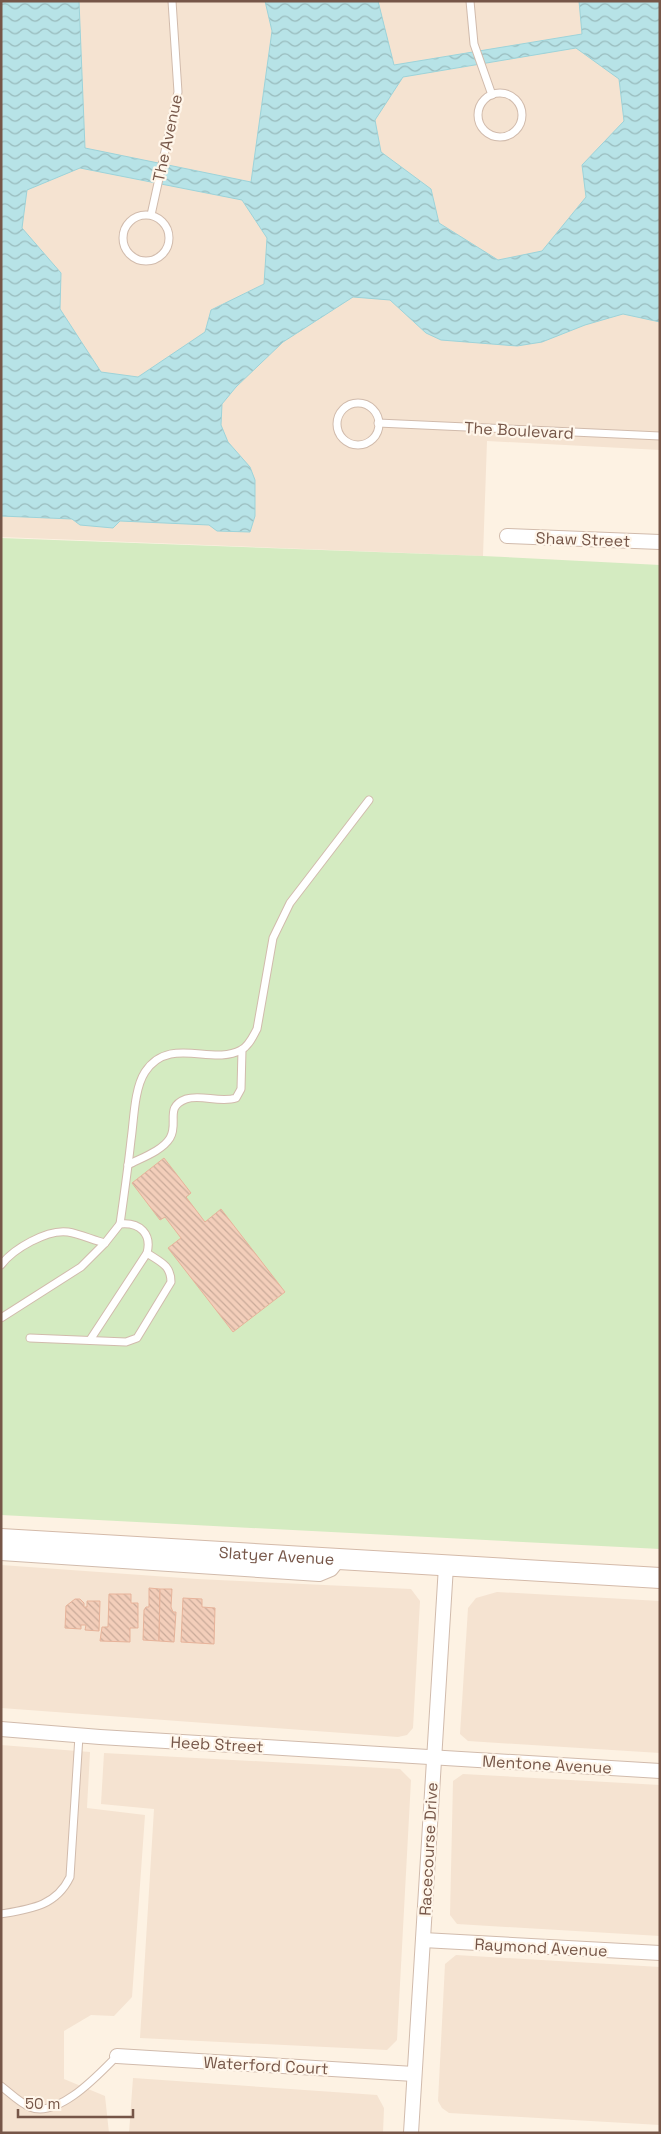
<svg xmlns="http://www.w3.org/2000/svg" width="661" height="2134" viewBox="0 0 661 2134" font-family="'Space Grotesk',sans-serif">
	<style>
		.residential { fill: #f5e3d1 }
		.grass { fill: #d4ebc1 }
		.water { fill: url(#water-waves); stroke: #9dd3d9; fill-rule: evenodd }
		.building { fill: url(#building-back-hatch); stroke: #e7b39a }
		.lines { fill: none; stroke-linecap: round; stroke-linejoin: round }
		.lane-casing { stroke: #d1bbac; stroke-width: 9 }
		.street-casing { stroke: #d1bbac; stroke-width: 16 }
		.secondary-casing { stroke: #d4baa9; stroke-width: 22 }
		.lane { stroke: #fff; stroke-width: 7 }
		.street { stroke: #fff; stroke-width: 14 }
		.secondary { stroke: #fff; stroke-width: 20 }
		.labels { text-anchor: middle; stroke-width: 4.5; stroke-linejoin: round; paint-order: stroke }
		.street-label { font-size: 16px; fill: #765648; stroke: #fff6ea }
	</style>
	<defs>
		<pattern id="water-waves" width="16" height="10" patternUnits="userSpaceOnUse" patternTransform="scale(1.25)"><rect width="16" height="10" fill="#b7e3e7"/><path d="M0 5q4-4 8 0t8 0" fill="none" stroke="#99bbbd"/></pattern>
		<pattern id="building-back-hatch" width="6" height="6" patternUnits="userSpaceOnUse" patternTransform="scale(1.25)"><rect width="6" height="6" fill="#f3ceba"/><path d="M-1 5l2 2M0 0l6 6M5-1l2 2" fill="none" stroke="#c9aa99"/></pattern>
	</defs>
	<rect width="100%" height="100%" fill="#fdf2e3"/>
	<g class="residential">
		<polygon points="1,1 660,1 660,450 487,441 483,556 1,537"/>
		<polygon points="1,1565 197,1579 411,1589 420,1601 413,1728 407,1735 398,1737 1,1708"/>
		<polygon points="497,1592 660,1601 660,1753 468,1741 460,1734 468,1608 476,1598"/>
		<polygon points="1,1745 90,1752 87,1808 145,1815 132,1997 114,2016 91,2015 64,2031 64,2079 105,2096 109,2133 1,2133"/>
		<polygon points="104,1753 400,1769 411,1780 397,2040 387,2050 140,2038 154,1809 101,1804"/>
		<polygon points="463,1774 660,1785 660,1936 457,1924 450,1915 453,1781"/>
		<polygon points="456,1955 660,1967 660,2125 449,2113 442,2108 438,2101 445,1964"/>
		<polygon points="133,2078 377,2095 384,2108 383,2133 129,2133"/>
	</g>
	<polygon class="grass" points="1,538 483,556 660,565 660,1549 1,1515"/>
	<path class="water" d="M1 1H79L85 148 251 182 272 31 265 1H378L394 65 582 34 579 1H660V322L623 314 585 325 542 342 517 346 441 340 426 333 390 300 353 297 283 342 236 387 222 404 221 425 228 442 250 467 255 480V516L250 532 217 531 209 525 120 521 113 528 80 525 72 519 1 516ZM576 48 619 79 624 121 582 165 586 197 542 251 498 260 439 223 431 189 381 152 375 120 403 77ZM80 168 242 200 267 238 264 284 211 310 205 332 138 377 101 372 60 309 61 273 22 228 27 190Z"/>
	<g class="building">
		<polygon points="164,1158 191,1193 186,1197 205,1222 221,1209 285,1292 233,1332 168,1248 181,1238 165,1217 160,1220 132,1183"/>
		<polygon points="149,1588 160,1589 159,1641 143,1640 144,1610 146,1607 149,1607"/>
		<polygon points="160,1589 172,1589 171,1607 173,1612 176,1612 174,1642 159,1641"/>
		<polygon points="109,1594 131,1594 131,1603 138,1603 138,1628 130,1628 130,1642 100,1641 102,1627 108,1627"/>
		<polygon points="183,1598 202,1599 202,1607 215,1608 214,1644 181,1642"/>
		<polygon points="75,1599 80,1599 84,1603 84,1607 87,1607 87,1601 100,1601 99,1631 85,1630 86,1625 81,1625 81,1629 65,1628 66,1606"/>
	</g>
	<g class="lines">
		<defs>
			<g id="lane">
				<polyline points="470,1 474,44 492,95"/>
				<circle cx="500" cy="115" r="22"/>
				<circle cx="146" cy="238" r="23"/>
				<polyline points="151,215 178,92 172,1"/>
				<circle cx="358" cy="424" r="21"/>
				<polyline points="378,423 660,436"/>
				<path d="M128 1165C141 1158 162 1151 170 1138 179 1123 164 1107 186 1099 200 1094 220 1103 236 1098L241 1089 242 1050"/>
				<path d="M120 1224C124 1196 128 1168 131 1140 134 1120 134 1089 145 1072 169 1035 212 1066 241 1050 249 1046 253 1036 257 1029L273 938 290 903 369 800"/>
				<path d="M1 1265C13 1249 47 1229 68 1232 80 1234 93 1240 105 1243"/>
				<path d="M1 1318 81 1267 105 1243 120 1224C140 1222 152 1234 147 1253L90 1340"/>
				<path d="M30 1338 126 1342 137 1338 171 1282C171 1265 160 1262 147 1253"/>
				<path d="M1 1914C31 1909 56 1906 70 1877L79 1736"/>
				<path d="M1 2086C10 2093 20 2103 30 2107 58 2119 99 2074 117 2056"/>
			</g>
			<g id="street">
				<polyline points="507,536 660,542"/>
				<polyline points="1,1553 319,1574 331,1569 339,1559"/>
				<polyline points="1,1729 100,1737 660,1771"/>
				<polyline points="423,1940 660,1953"/>
				<polyline points="117,2056 414,2074"/>
				<polyline points="411,2133 446,1566"/>
			</g>
			<g id="secondary">
				<path id="s1" d="M1 1539 660 1578"/>
			</g>
		</defs>
		<use href="#lane" class="lane-casing"/>
		<use href="#street" class="street-casing"/>
		<use href="#secondary" class="secondary-casing"/>
		<use href="#lane" class="lane"/>
		<use href="#street" class="street"/>
		<use href="#secondary" class="secondary"/>
	</g>
	<g class="labels">
		<g class="street-label">
			<text transform="translate(167 138) rotate(-78)" y="6">The Avenue</text>
			<text transform="translate(519 430) rotate(3)" y="6">The Boulevard</text>
			<text transform="translate(583 539) rotate(2)" y="6">Shaw Street</text>
			<text dy="6" stroke="none"><textPath href="#s1" startOffset="276">Slatyer Avenue</textPath></text>
			<text transform="translate(217 1744) rotate(3)" y="6">Heeb Street</text>
			<text transform="translate(547 1764) rotate(3)" y="6">Mentone Avenue</text>
			<text transform="translate(428 1849) rotate(-87)" y="6">Racecourse Drive</text>
			<text transform="translate(541 1947) rotate(3)" y="6">Raymond Avenue</text>
			<text transform="translate(266 2065) rotate(3)" y="6">Waterford Court</text>
		</g>
	</g>
	<rect width="661" height="2134" fill="none" stroke="#765648" stroke-width="5"/>
	<path d="M18 2109v8h115v-8" fill="none" stroke="#765648" stroke-width="2.5"/>
	<text x="25" y="2109" font-size="15" fill="#765648" stroke="#fff6ea" stroke-width="4" paint-order="stroke">50 m</text>
</svg>
